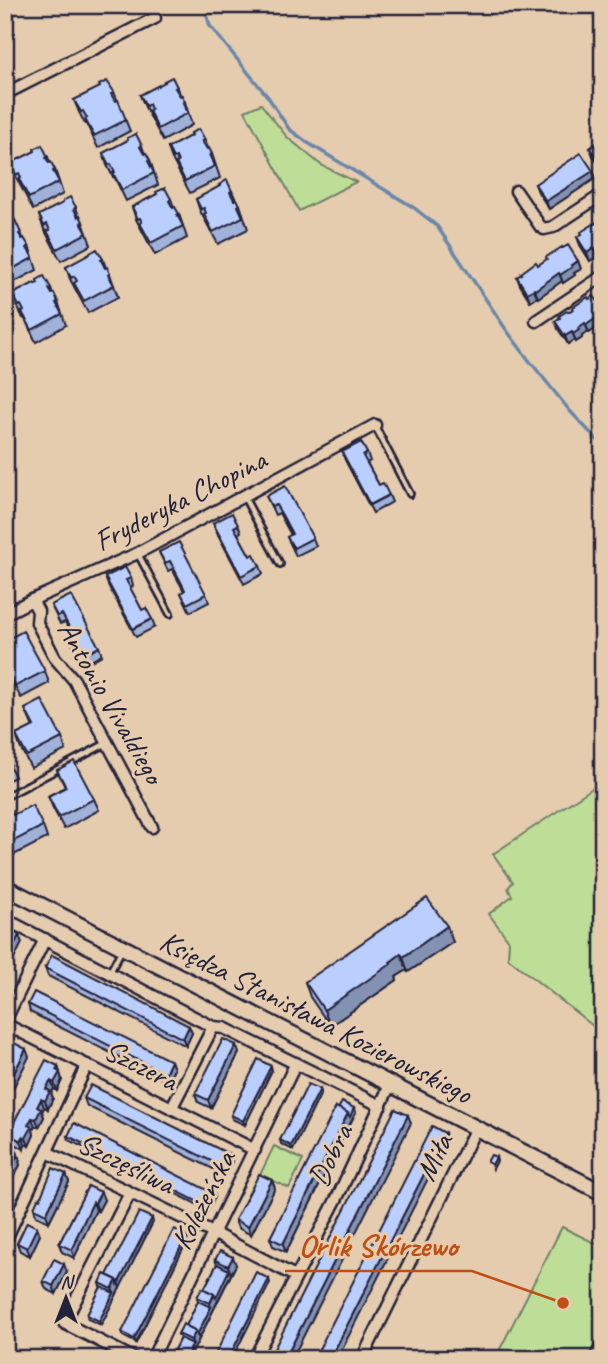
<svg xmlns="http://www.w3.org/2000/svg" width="608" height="1364" viewBox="0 0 608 1364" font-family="Caveat,sans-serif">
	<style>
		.green { fill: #bede97; stroke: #708069; stroke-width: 2 }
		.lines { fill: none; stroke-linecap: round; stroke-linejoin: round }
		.stream { stroke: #6987ab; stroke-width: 3.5 }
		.lane-casing { stroke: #22223b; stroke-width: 10 }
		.street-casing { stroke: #22223b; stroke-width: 15 }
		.secondary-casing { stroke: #22223b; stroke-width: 19 }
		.lane { stroke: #e6ccae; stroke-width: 4.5 }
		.street { stroke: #e6ccae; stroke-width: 10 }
		.secondary { stroke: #e6ccae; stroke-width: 14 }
		.wall { fill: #a1b2da; stroke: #22223b; stroke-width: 2 }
		.shaded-wall { fill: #8391b2; stroke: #22223b; stroke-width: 2 }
		.building { fill: #bbcffe; stroke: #22223b; stroke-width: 2 }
		.labels { text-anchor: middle; stroke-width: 6; stroke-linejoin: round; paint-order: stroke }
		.street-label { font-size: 30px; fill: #22223b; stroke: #e6ccae }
		.leader { fill: none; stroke: #c04e15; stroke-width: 2.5 }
		.callout-dot { fill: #c04e15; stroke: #e6ccae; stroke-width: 2.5 }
		.callout-label { font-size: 32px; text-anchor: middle; font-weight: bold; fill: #c04e15; stroke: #e6ccae; stroke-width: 6; stroke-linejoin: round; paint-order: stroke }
	</style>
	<rect width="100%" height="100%" fill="#e6ccae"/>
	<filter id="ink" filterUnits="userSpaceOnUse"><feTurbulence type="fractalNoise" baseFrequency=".0143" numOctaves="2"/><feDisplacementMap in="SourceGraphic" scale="14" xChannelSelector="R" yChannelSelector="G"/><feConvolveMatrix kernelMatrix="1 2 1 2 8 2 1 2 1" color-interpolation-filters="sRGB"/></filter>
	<g filter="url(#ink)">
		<g class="green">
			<polygon points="261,104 287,137 321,165 356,182 299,211 245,111"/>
			<polygon points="603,781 603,1034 508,958 509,941 489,914 512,896 508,888 513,882 493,854"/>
			<polygon points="274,1146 303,1160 289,1188 260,1175"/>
			<polygon points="562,1227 603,1247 603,1359 495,1359"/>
		</g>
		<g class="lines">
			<polyline class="stream" points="205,9 210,26 268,97 289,129 308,143 413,207 437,226 505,328 528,359 570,411 603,446"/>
			<defs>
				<g id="lane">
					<polyline points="375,426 410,494"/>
					<polyline points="244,497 280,564"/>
					<polyline points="138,554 170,614"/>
					<polyline points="5,797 107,743"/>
					<polyline points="110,972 122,949"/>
				</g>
				<g id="street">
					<polyline points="5,94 155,18"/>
					<polyline points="516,191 540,226 544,229 553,227 603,194"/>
					<polyline points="536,321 603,276"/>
					<polyline points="32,600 38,611 37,623 55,658 74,680 152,827"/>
					<polyline points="5,614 32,600 138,553 375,425"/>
					<polyline points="5,919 213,1027 224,1028 381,1106"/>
					<polyline points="5,1021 45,939"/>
					<polyline points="5,1024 255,1150"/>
					<polyline points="172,1107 213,1027"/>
					<polyline points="47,1152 213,1233 295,1276"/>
					<polyline points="130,1193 64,1323 135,1359"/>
					<polyline points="7,1237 87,1065"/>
					<polyline points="152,1359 296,1063"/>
					<polyline points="254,1359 338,1196 390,1085"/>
					<polyline points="362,1359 476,1128"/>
				</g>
				<polyline id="secondary" points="5,887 603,1193"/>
			</defs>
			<use href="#lane" class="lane-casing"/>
			<use href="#street" class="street-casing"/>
			<use href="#secondary" class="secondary-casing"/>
			<use href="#lane" class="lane"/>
			<use href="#street" class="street"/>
			<use href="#secondary" class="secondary"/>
		</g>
		<g class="wall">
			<polygon points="177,87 181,96 185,102 192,125 163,141 145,107 140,95"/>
			<polygon points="114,92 130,131 98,148 86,123 85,124 79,112 74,100"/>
			<polygon points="603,139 603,171 593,156 590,148"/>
			<polygon points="205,140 208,148 212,154 220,178 190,193 172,159 168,148"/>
			<polygon points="142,146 145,154 150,160 158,185 126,201 114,176 113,177 107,165 103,153"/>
			<polygon points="48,157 50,162 55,170 63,194 33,210 15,175 11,163"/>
			<polygon points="596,178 549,209 538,192 535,184"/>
			<polygon points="232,191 236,200 240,205 248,229 218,244 200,211 196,199"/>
			<polygon points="171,199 174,207 179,214 187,238 155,255 136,219 132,207"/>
			<polygon points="76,207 79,216 83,222 91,245 61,261 43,227 39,215"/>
			<polygon points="603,221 603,255 598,258 597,256 590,261 580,245 577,237"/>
			<polygon points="5,229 21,233 23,238 29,246 37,270 7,286 5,283"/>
			<polygon points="103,259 106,268 110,274 118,297 88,313 70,279 66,267"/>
			<polygon points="578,261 581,269 574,273 575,275 563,283 562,281 538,298 537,297 530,301 520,285 517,277 538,265"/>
			<polygon points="35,284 51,288 53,294 58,302 66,325 36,342 24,317 23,318 17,306 13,294"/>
			<polygon points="589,299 603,309 603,322 600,323 601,325 589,333 588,331 582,336 582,338 576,342 575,340 568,344 558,329 555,321"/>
			<polygon points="342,452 367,453 370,461 367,463 379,485 389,495 392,502 373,513 345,460"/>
			<polygon points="266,496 313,538 316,546 296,556 287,537 291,535 279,513 275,515"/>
			<polygon points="213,523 238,525 241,532 238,534 250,556 260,566 263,574 244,584 216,531"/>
			<polygon points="159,552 206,594 209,602 190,612 181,593 184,591 172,569 168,571"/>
			<polygon points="105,577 131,578 133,586 130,588 142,610 152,619 155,627 136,637 108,585"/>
			<polygon points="51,605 99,647 102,655 82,666 73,646 77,644 65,622 60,624"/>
			<polygon points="5,643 45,671 49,683 21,698 5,669"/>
			<polygon points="25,709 62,738 66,750 31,768 20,747 16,735 33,727"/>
			<polygon points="5,755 15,777 5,782"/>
			<polygon points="57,770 94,799 99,810 64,829 53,808 48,796 65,787"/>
			<polygon points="5,799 13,815 43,826 47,838 12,856 5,844"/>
			<polygon points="453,942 408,972 407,970 396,977 397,980 330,1026 310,997 305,982"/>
			<polygon points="45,968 192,1033 186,1046 48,976"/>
			<polygon points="28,1004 171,1061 174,1069 168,1082 30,1012"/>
			<polygon points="239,1053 211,1108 198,1102 195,1094"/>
			<polygon points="58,1066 62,1080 57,1091 54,1089 51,1093 53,1098 48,1109 44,1107 42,1112 44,1117 39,1127 35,1126 33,1130 34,1135 29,1146 25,1144 24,1149 11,1142 8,1134"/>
			<polygon points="272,1070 245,1125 232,1119 231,1115"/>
			<polygon points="320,1089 321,1093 293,1150 281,1144 280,1140"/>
			<polygon points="84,1098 229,1154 232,1162 225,1175 87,1106"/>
			<polygon points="354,1108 356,1112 286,1252 273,1246 270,1238 338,1109"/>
			<polygon points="68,1136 213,1193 215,1197 208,1210 69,1140"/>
			<polygon points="5,1146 17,1152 20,1160 19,1162 20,1165 14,1176 12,1175 10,1179 5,1177"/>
			<polygon points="66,1174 69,1182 49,1222 36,1216 34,1208 40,1199"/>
			<polygon points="88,1186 104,1200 98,1211 96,1210 79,1246 79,1248 74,1258 62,1252 59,1244"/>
			<polygon points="275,1188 251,1235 238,1228 235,1220"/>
			<polygon points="153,1222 101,1325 88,1319 87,1315 101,1287 100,1283"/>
			<polygon points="37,1227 40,1235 30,1256 20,1251 17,1243"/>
			<polygon points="188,1239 136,1343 123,1336 122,1332"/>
			<polygon points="215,1260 236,1265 189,1359 172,1359 171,1356 180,1338 178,1334 186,1326 198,1301 197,1297 204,1289 217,1264"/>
			<polygon points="67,1272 56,1294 46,1289 43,1281"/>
		</g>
		<g class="shaded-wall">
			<polygon points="593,171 596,178 549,209 546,201"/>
			<polygon points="603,245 603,255 598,258 595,250"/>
			<polygon points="594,248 597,256 590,261 587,253"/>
			<polygon points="578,261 581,269 574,273 575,275 563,283 560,275"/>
			<polygon points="559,273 562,281 538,298 535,290"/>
			<polygon points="534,289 537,297 530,301 527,293"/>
			<polygon points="603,312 603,322 600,323 601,325 589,333 586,325"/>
			<polygon points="585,323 588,331 582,336 582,338 576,342 573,334 578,328"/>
			<polygon points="572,332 575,340 568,344 565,336"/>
			<polygon points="447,926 453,942 408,972 403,957"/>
			<polygon points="19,935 22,943 5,977 5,963"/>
			<polygon points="401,954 407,970 396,977 397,980 330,1026 324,1010"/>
			<polygon points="189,1026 192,1033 186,1046 183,1039"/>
			<polygon points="236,1045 239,1053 211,1108 208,1100"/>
			<polygon points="26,1049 29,1057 5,1104 5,1091"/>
			<polygon points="171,1061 174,1069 168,1082 165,1074"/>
			<polygon points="58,1066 62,1080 57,1091 54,1083 56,1070"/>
			<polygon points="271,1066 272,1070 245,1125 243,1121"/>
			<polygon points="51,1081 54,1089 51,1093 53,1098 48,1109 45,1101 46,1089"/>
			<polygon points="320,1089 321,1093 293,1150 291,1146"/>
			<polygon points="41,1099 44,1107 42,1112 44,1117 39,1127 36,1119 37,1107"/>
			<polygon points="354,1108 356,1112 286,1252 283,1244 348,1113"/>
			<polygon points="408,1115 411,1123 292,1359 285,1359"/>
			<polygon points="32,1118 35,1126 33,1130 34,1135 29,1146 26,1138 28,1125"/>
			<polygon points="445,1133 447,1141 337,1359 330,1359"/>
			<polygon points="23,1136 25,1144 24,1149 21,1141"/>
			<polygon points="17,1152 20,1160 19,1162 20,1165 14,1176 11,1168"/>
			<polygon points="229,1154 232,1162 225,1175 223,1167"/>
			<polygon points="496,1157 497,1161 493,1169 492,1165"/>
			<polygon points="9,1167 12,1175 10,1179 7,1171"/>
			<polygon points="66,1174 69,1182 49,1222 46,1214"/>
			<polygon points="272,1180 275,1188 251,1235 248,1227"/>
			<polygon points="101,1192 104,1200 98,1211 95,1203"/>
			<polygon points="213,1193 215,1197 208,1210 206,1206"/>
			<polygon points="93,1202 96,1210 79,1246 79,1248 74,1258 72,1250 75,1240"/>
			<polygon points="152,1218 153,1222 120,1288 118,1284"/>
			<polygon points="37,1227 40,1235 30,1256 27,1248"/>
			<polygon points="187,1235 188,1239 136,1343 134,1339"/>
			<polygon points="233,1257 236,1265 231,1274 228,1266"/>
			<polygon points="64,1264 67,1272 56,1294 53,1286"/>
			<polygon points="229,1270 231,1274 199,1339 197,1335 211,1307 210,1303"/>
			<polygon points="269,1279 270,1283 232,1359 228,1359"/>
			<polygon points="117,1280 120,1288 101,1325 99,1321 114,1293 112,1289"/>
			<polygon points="196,1331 199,1339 189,1359 185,1359 193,1344 191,1340"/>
		</g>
		<g class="building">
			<polygon points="172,77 177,87 175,88 180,96 182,95 185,102 183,103 188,113 158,129 149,111 151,109 149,104 146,106 140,95 165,82 164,81"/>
			<polygon points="107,81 114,92 111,94 115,101 118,100 126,120 94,136 85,119 87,118 83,111 81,112 74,100 100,87 99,85"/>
			<polygon points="199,129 205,140 202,141 207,149 209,148 212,154 210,155 215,166 185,181 176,163 178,162 176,157 173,158 168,148 192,135 191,133"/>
			<polygon points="136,134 142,146 140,147 144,154 146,153 150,160 148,161 154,173 122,190 113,173 115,172 111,164 109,165 103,153 128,140 127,138"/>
			<polygon points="603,139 603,164 601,165 590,148"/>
			<polygon points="42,145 48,157 46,158 49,163 51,162 55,170 53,171 59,182 29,198 19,179 21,178 19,173 16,175 11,163 35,151 34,149"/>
			<polygon points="581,153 593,171 546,201 535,184"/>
			<polygon points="227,180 232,191 230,192 234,200 237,199 240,205 238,206 243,217 213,232 204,214 206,213 204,208 201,209 196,199 220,186 219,185"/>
			<polygon points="165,188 171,199 169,201 173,208 175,207 179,214 177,215 183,226 151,243 140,223 142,222 140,218 138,219 132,207 157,194 156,192"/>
			<polygon points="70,197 76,207 74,209 78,217 80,215 83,222 81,223 87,233 57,249 47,231 50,230 47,224 44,226 39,215 63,203 63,201"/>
			<polygon points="15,220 21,233 19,234 22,239 24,238 29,246 27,248 33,258 5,273 5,229 9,227 7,224"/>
			<polygon points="603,221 603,245 595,250 594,248 587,253 577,237 582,234 581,232 597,222 598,224"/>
			<polygon points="568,245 578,261 571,265 572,267 560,275 559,273 535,290 534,289 527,293 517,277 522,274 521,273 536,262 538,265 547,259 546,257 562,247 563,248"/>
			<polygon points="97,249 103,259 101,260 105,268 107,267 110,274 108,275 114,285 84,301 74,283 77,281 74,276 71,278 66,267 90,254 90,253"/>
			<polygon points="44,276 51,288 49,289 52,294 54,293 58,302 56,303 62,314 32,330 22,312 24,311 21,305 19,306 13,294 34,283 35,284 38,283 37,280"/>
			<polygon points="594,296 603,309 603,312 597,316 598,317 586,325 585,323 578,328 579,330 573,334 572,332 565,336 555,321 560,318 559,316 567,311 568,312 573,309 572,308 588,297 589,299"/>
			<polygon points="361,442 367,453 363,456 379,485 383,483 389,495 370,505 342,452"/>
			<polygon points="285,486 313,538 294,548 287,537 292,534 282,515 276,505 272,507 266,496"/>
			<polygon points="232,513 238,525 234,527 250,556 254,554 260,566 241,576 213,523"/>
			<polygon points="179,542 206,594 187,604 181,593 185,590 180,580 170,561 165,563 159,552"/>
			<polygon points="125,567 131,578 126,580 142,610 146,608 152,619 133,629 105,577"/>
			<polygon points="71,595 99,647 79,658 73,646 78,644 68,625 62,614 57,616 51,605"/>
			<polygon points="23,631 45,671 16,686 5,665 5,643 11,640 10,638"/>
			<polygon points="42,700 62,738 27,756 16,735 34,726 25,709"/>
			<polygon points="5,755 11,765 5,768"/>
			<polygon points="74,761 94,799 59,817 48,796 66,787 57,770"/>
			<polygon points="5,799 13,815 32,805 43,826 8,844 5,840"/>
			<polygon points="427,898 447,926 403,957 401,954 390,962 391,964 324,1010 305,982"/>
			<polygon points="6,929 19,935 5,963 5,931"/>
			<polygon points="52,955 189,1026 183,1039 45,968"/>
			<polygon points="34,992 171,1061 165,1074 28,1004"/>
			<polygon points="223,1039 236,1045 208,1100 195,1094"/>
			<polygon points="14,1043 26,1049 5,1091 5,1060 6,1058 5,1057 5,1051 8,1046 12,1047"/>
			<polygon points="258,1059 271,1066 243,1121 231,1115"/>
			<polygon points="46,1060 58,1066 56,1070 60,1072 54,1083 51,1081 48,1085 46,1089 50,1091 45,1101 41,1099 37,1107 41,1109 36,1119 32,1118 28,1125 32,1127 26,1138 23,1136 21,1141 8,1134"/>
			<polygon points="308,1084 320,1089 291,1146 280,1140"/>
			<polygon points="91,1085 229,1154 223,1167 84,1098"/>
			<polygon points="342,1102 354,1108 350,1117 348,1113 338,1109"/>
			<polygon points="336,1107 348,1113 283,1244 270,1238"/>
			<polygon points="395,1109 408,1115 285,1359 269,1359"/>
			<polygon points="74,1123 213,1193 206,1206 68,1136"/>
			<polygon points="432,1126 445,1133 330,1359 314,1359"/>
			<polygon points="5,1146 17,1152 15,1156 17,1157 11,1168 9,1167 7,1171 5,1170"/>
			<polygon points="491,1155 496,1157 492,1165 487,1162"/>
			<polygon points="53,1168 66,1174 46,1214 34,1208 38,1198 40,1199"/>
			<polygon points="259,1174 272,1180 248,1227 235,1220"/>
			<polygon points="88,1186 101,1192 95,1203 93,1202 75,1240 77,1240 72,1250 59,1244"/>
			<polygon points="139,1212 152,1218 118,1284 117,1280 107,1275"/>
			<polygon points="27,1222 37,1227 27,1248 17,1243"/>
			<polygon points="174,1229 187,1235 134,1339 122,1332"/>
			<polygon points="220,1251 233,1257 228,1266 215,1260"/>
			<polygon points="54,1259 64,1264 53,1286 43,1281"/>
			<polygon points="217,1264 229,1270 216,1298 214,1294 204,1289"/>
			<polygon points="256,1272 269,1279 228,1359 213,1359"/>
			<polygon points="104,1274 117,1280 112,1289 100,1283"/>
			<polygon points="101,1287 114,1293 99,1321 87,1315"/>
			<polygon points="202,1288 214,1294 210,1303 197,1297"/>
			<polygon points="198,1301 211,1307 197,1335 196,1331 186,1326"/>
			<polygon points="183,1324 196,1331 191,1340 178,1334"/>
			<polygon points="602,1330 603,1350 599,1359 589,1359 588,1358"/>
			<polygon points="180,1338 193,1344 185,1359 176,1359 171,1356"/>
		</g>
	</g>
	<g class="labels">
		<g class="street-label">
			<text transform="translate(180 500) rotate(-27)" y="10">Fryderyka Chopina</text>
			<text transform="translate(111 702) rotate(60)" y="10">Antonio Vivaldiego</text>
			<text transform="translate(316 1017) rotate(27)" y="10">Księdza Stanisława Kozierowskiego</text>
			<text transform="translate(141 1065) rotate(27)" y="10">Szczera</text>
			<text transform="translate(330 1155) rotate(-64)" y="10">Dobra</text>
			<text transform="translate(434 1157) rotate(-64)" y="10">Miła</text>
			<text transform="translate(126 1163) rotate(26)" y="10">Szczęśliwa</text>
			<text transform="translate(203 1200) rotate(-63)" y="10">Koleżeńska</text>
		</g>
	</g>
	<path class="leader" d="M563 1303L472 1271H285"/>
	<circle class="callout-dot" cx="563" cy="1303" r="7"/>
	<g class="callout-label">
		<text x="378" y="1256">Orlik Skórzewo</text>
	</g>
	<rect width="608" height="1364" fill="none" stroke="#e6ccae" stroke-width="28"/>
	<rect x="14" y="14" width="580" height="1336" fill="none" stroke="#22223b" stroke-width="2.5" filter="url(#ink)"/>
	<g transform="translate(66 1298)" stroke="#e6ccae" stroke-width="5" paint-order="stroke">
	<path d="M0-5L12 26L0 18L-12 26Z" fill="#22223b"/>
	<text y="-10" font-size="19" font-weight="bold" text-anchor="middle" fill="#22223b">N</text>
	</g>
</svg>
